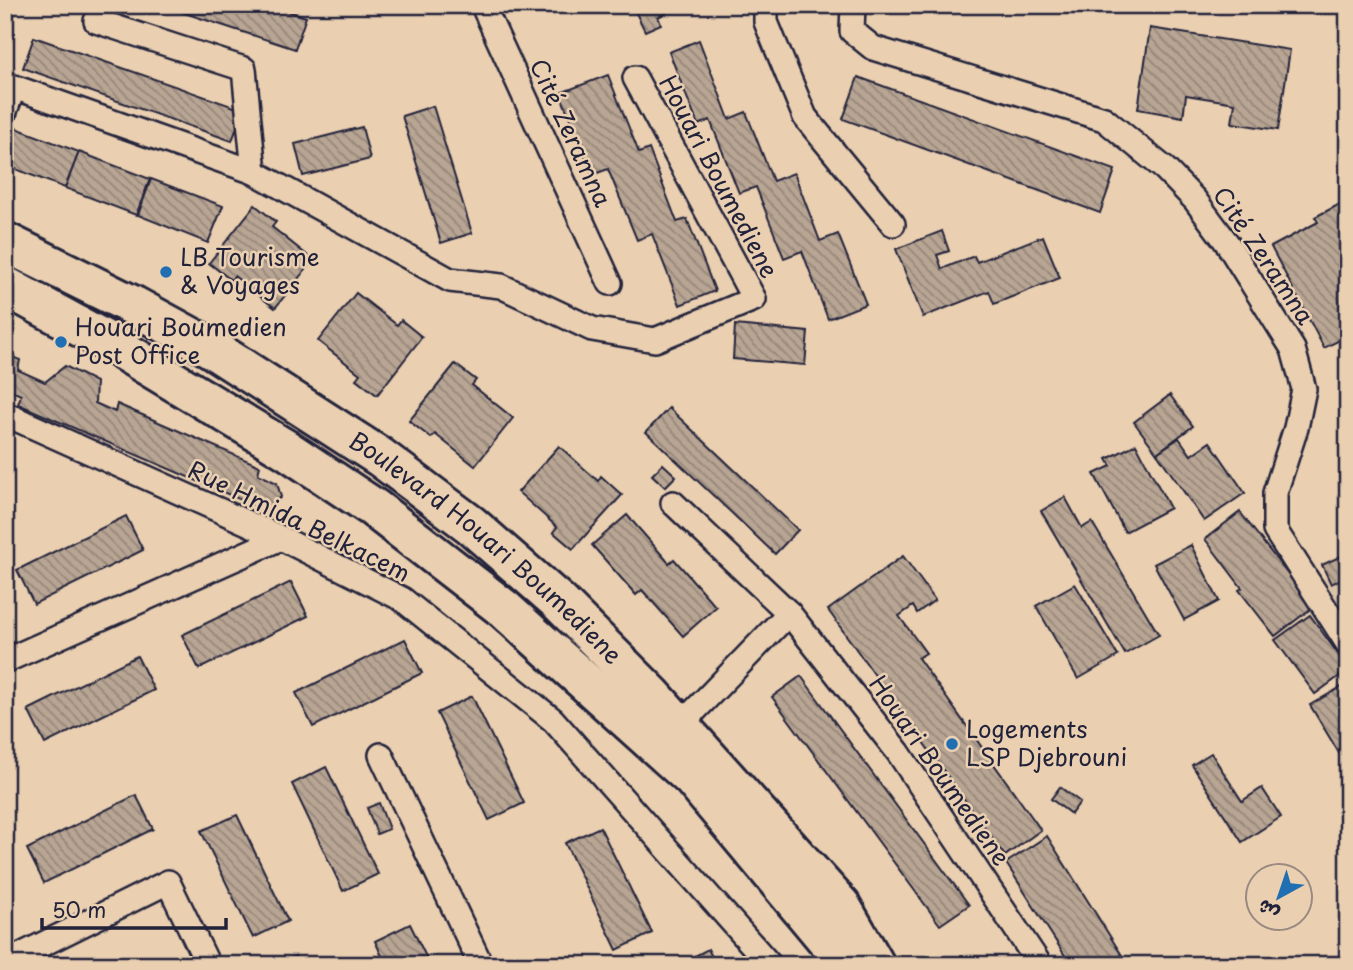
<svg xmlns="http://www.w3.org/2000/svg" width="1353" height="970" viewBox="0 0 1353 970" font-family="'Playpen Sans','Playpen Sans Arabic',sans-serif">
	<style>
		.built { fill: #dbc3a8 }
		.building { fill: url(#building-back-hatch); stroke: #22223b; stroke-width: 2 }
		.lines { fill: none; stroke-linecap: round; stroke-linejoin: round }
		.street-casing { stroke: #22223b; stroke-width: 28 }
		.highway-casing { stroke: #22223b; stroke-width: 44 }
		.street { stroke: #ead0b1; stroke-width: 23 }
		.highway { stroke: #ead0b1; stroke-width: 38 }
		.poi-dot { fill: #1f6fb2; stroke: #ead0b1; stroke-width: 2.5 }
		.labels { text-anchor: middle; stroke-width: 5; stroke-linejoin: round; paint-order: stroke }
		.street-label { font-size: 24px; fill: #22223b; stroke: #ead0b1 }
		.poi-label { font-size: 24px; fill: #22223b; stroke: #ead0b1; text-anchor: start }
	</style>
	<defs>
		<pattern id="building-back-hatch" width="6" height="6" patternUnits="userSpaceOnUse" patternTransform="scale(1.75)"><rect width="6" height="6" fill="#b8a593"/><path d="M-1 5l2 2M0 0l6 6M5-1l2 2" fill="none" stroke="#958679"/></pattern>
	</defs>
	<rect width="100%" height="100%" fill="#ead0b1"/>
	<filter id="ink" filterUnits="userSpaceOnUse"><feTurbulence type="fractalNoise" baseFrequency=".0143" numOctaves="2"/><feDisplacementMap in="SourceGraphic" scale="14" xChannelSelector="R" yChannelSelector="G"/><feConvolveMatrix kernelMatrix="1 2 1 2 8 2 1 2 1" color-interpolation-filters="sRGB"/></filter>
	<g filter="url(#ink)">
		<polygon class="built" points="1348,566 1348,624 1315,582"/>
		<g class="building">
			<polygon points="160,5 270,5 306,17 295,49"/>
			<polygon points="632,5 677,5 678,7 658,17 661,24 645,31"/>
			<polygon points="1150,28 1290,50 1278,130 1232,123 1235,103 1186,95 1183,117 1138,109"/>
			<polygon points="34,37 243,110 232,141 23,68"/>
			<polygon points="699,40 729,119 746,112 773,181 794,173 820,241 838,234 866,304 828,319 802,251 784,258 756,187 739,193 710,120 698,125 669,52"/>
			<polygon points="608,75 639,153 649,149 677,222 687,219 715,291 680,305 652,234 637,240 608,169 592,175 560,93"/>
			<polygon points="858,77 1115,170 1100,213 843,119"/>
			<polygon points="433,106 472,233 441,243 402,116"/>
			<polygon points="8,125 79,152 65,188 5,165 5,132"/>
			<polygon points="362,127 370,159 303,176 295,144"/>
			<polygon points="79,152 150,179 136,215 65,188"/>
			<polygon points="151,179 223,206 208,243 138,215"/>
			<polygon points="1348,200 1348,336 1324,348 1271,247 1318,222 1315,217"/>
			<polygon points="255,205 276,222 272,227 313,260 275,308 234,276 231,280 209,263"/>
			<polygon points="942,231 949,251 937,255 942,269 974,256 977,262 1043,236 1060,278 994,304 989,291 923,317 896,249"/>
			<polygon points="356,293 397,325 401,320 422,337 377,395 356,379 360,374 318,341"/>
			<polygon points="735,325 808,332 805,365 733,359"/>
			<polygon points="5,354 20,360 18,370 45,382 65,366 96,382 95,403 115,412 117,404 260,466 258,474 277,483 281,497 265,510 18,404 21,395 5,388"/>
			<polygon points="455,364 476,380 472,385 513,418 475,466 435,434 431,438 409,421"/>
			<polygon points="1170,395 1193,426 1157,453 1134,422"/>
			<polygon points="669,408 798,530 775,554 646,432"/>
			<polygon points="1179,438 1191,455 1210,442 1245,493 1204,521 1157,453"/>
			<polygon points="1136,444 1170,508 1125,532 1094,474 1111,466 1107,459"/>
			<polygon points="559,446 598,481 601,476 622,495 573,549 553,532 557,527 518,492"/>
			<polygon points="663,464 676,476 665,487 652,475"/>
			<polygon points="1065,497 1082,528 1092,522 1159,635 1125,654 1041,511"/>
			<polygon points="1240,512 1313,607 1275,636 1239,590 1242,588 1205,539"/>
			<polygon points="627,515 669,563 674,559 716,607 683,636 642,590 636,595 592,545"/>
			<polygon points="126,516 143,550 34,604 17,570"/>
			<polygon points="1191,545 1219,601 1184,620 1154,564"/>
			<polygon points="903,556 935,600 917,613 913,606 899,616 926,653 918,658 1041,830 1005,856 828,610"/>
			<polygon points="1341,556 1348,570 1348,576 1331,584 1322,565"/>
			<polygon points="291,582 308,616 199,669 182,635"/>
			<polygon points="1075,584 1118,656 1078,679 1036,606"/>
			<polygon points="1310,615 1348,668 1348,670 1315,694 1275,640"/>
			<polygon points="405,639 422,673 313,727 296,693"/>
			<polygon points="137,656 154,690 45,744 28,710"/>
			<polygon points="801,676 969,905 940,925 772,697"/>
			<polygon points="1348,683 1348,768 1310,705"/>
			<polygon points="472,696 524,803 489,820 437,713"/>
			<polygon points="1211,753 1242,801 1262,788 1281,817 1242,842 1192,765"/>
			<polygon points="326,767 378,874 343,891 292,784"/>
			<polygon points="1060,787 1080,802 1071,814 1051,799"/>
			<polygon points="136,795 153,829 44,883 27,849"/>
			<polygon points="379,803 389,829 377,834 367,808"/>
			<polygon points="237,815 288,921 253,938 201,831"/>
			<polygon points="600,827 652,933 617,950 565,843"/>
			<polygon points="1047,836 1128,965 1071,965 1006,863"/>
			<polygon points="410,924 430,965 386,965 375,941"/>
			<polygon points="708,949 716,965 678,965"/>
			<polygon points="295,956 299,965 277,965"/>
		</g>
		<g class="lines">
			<defs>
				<g id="street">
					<polyline points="485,5 484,8 610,283"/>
					<polyline points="766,5 766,22 805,117 893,224"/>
					<polyline points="853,5 852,31 873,48 1104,119 1165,169 1195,200 1227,243 1293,349 1304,389 1296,428 1275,493 1275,530 1348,644"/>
					<polyline points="96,21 244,69 254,172"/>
					<polyline points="5,111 14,87 254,172 450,280 501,286 592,329 655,340 754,299 635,78"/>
					<polyline points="5,414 281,538 402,599 553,720 770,965"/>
					<polyline points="673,503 789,613 898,752 1040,965"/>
					<polyline points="5,661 281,538"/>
					<polyline points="673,733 789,613"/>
					<polyline points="381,755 481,965"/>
					<polyline points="5,963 168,882 208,965"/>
				</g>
				<g id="highway">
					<path id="s1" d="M5 242 134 306 211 348 380 457 471 525 559 602 652 695 841 906 875 965"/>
					<polyline points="5,286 117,347 287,450 374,508 503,608 692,778 848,965"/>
				</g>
			</defs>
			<use href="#street" class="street-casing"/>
			<use href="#highway" class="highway-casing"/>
			<use href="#street" class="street"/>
			<use href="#highway" class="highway"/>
		</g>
	</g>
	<g class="poi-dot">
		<circle cx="166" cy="272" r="7"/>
		<circle cx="61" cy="342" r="7"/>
		<circle cx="952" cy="744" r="7"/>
	</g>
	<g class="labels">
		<g class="street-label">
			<text transform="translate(570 133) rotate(65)" y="8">Cité Zeramna</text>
			<text transform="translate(718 177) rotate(62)" y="8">Houari Boumediene</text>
			<text transform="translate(1263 256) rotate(56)" y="8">Cité Zeramna</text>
			<text transform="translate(299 522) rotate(26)" y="8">Rue Hmida Belkacem</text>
			<text dy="8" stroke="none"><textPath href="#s1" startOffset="572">Boulevard Houari Boumediene</textPath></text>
			<text transform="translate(939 771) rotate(55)" y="8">Houari Boumediene</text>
		</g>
		<g class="poi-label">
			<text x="180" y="266">LB Tourisme<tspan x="180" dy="28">&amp; Voyages</tspan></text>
			<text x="75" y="336">Houari Boumedien<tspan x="75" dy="28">Post Office</tspan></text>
			<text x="966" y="738">Logements<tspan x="966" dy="28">LSP Djebrouni</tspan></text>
		</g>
	</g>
	<rect width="1353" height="970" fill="none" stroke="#ead0b1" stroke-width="28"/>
	<rect x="14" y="14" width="1325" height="942" fill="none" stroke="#22223b" stroke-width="2.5" filter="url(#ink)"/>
	<g transform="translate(1279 897) rotate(220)"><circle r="33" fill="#ead0b1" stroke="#9a8a82" stroke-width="2"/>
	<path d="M0-5L12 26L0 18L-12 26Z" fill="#1f6fb2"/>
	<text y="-10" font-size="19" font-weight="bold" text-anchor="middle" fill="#22223b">ش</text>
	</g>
	<path d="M42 918v10h184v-10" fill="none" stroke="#22223b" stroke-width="3.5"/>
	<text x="52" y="918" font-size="21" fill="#22223b" stroke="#ead0b1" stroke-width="5" paint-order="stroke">50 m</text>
</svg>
